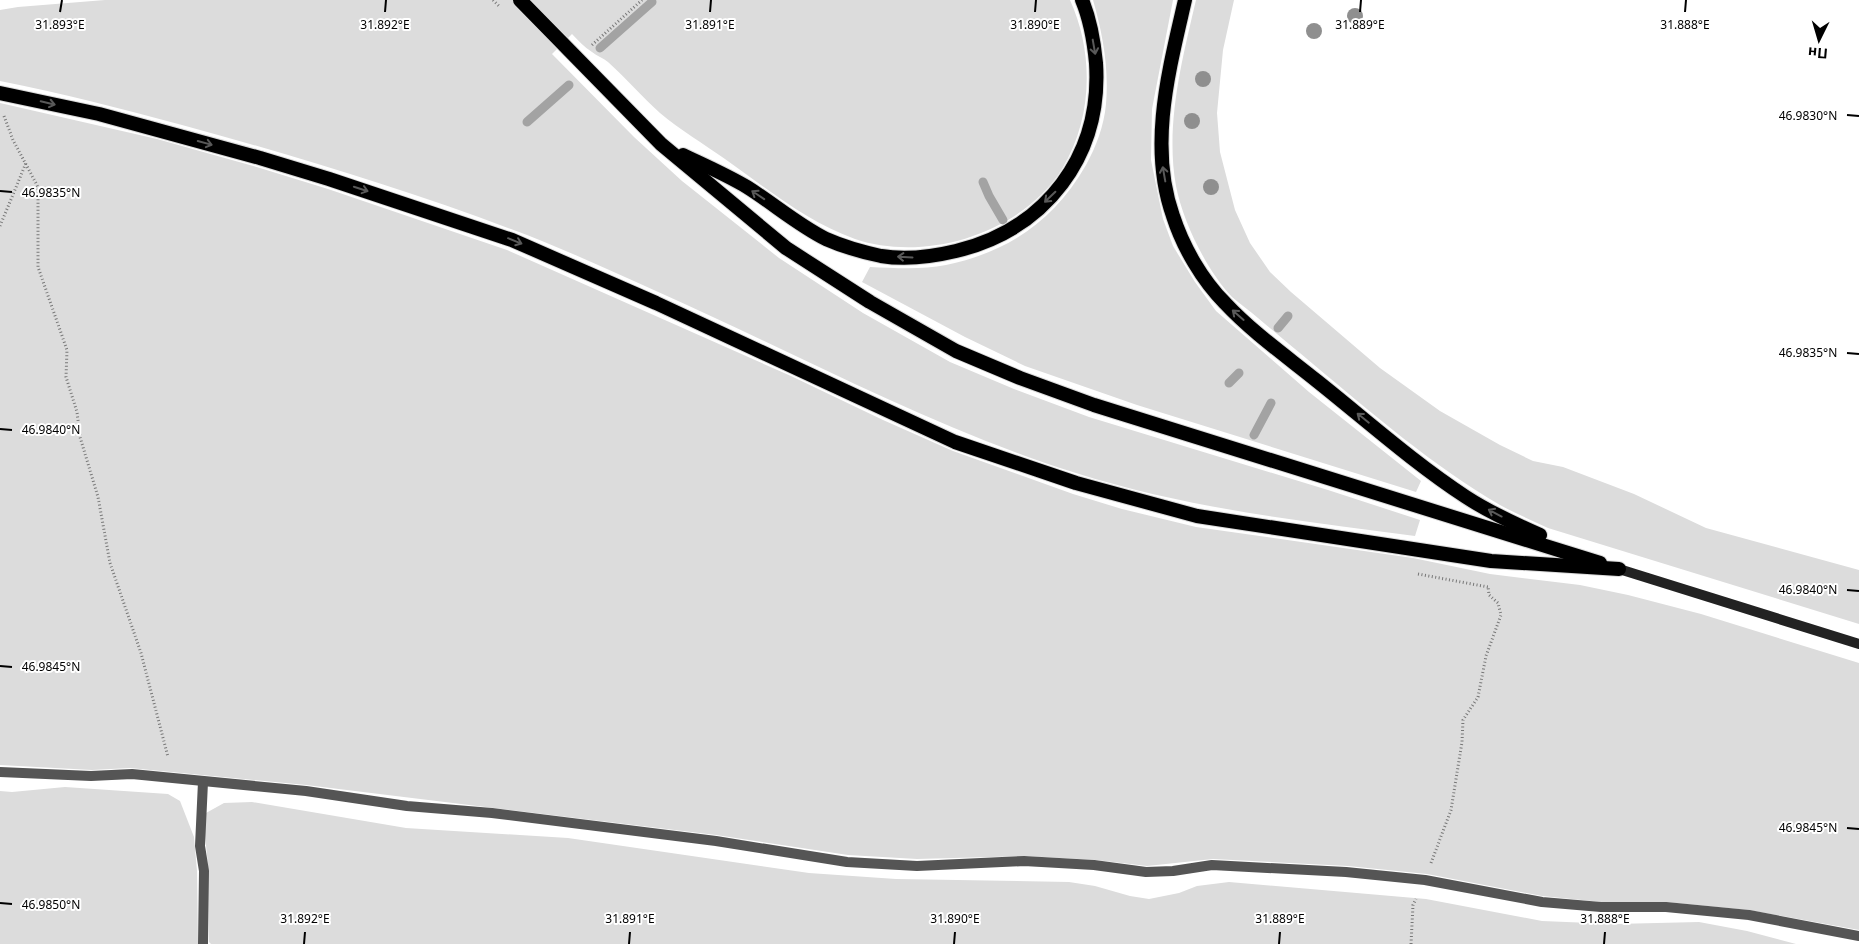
<svg xmlns="http://www.w3.org/2000/svg" width="1859" height="944" viewBox="0 0 1859 944" font-family="'Noto Sans',sans-serif">
	<style>
		.green { fill: #dcdcdc }
		.lines { fill: none; stroke-linecap: round; stroke-linejoin: round }
		.stream { stroke: #a3a3a3; stroke-width: 9 }
		.trunk-casing { stroke: #dbdbdb; stroke-width: 16 }
		.path { stroke: #777; stroke-width: 3; stroke-dasharray: 1 2.5; stroke-linecap: butt }
		.service { stroke: #555; stroke-width: 10 }
		.secondary { stroke: #222; stroke-width: 10 }
		.trunk { stroke: #000; stroke-width: 14 }
		.tree { fill: #8f8f8f }
		.oneway { stroke: #595959 }
		.ticks { fill: none; stroke: #000; stroke-width: 2 }
		.ticks-label { font-size: 12px; text-anchor: middle; fill: #000; stroke: #fff; stroke-width: 4; stroke-linejoin: round; paint-order: stroke }
	</style>
	<rect width="100%" height="100%" fill="#fff"/>
	<g class="green">
		<path d="M105 0H1070C1094 53 1093 118 1062 169 1022 233 926 263 855 239 807 222 766 188 725 159 704 144 680 130 660 113 642 97 626 78 608 62 603 58 597 56 592 52 584 47 578 40 572 34L552 54 634 137 682 181 779 258 863 313 950 362 1014 389 1089 417 1328 490 1420 520 1415 536C1301 521 1186 508 1076 473 930 427 796 353 656 291 609 270 560 247 511 229 404 189 293 155 182 125 122 109 62 93 0 81V10L18 7Z"/>
		<path d="M1093 0H1173L1152 109 1151 160 1163 219 1173 246 1195 282 1216 311 1309 392 1421 481 1416 492 1137 405 1025 366 965 337 862 282 870 267C894 268 922 270 946 265 1008 252 1054 221 1086 165 1096 147 1104 126 1106 104 1109 68 1103 35 1093 0Z"/>
		<path d="M1196 0H1234L1223 50 1217 113 1220 152 1235 210 1250 243 1270 272 1291 292 1380 368 1440 411 1500 445 1533 461 1563 467 1634 494 1706 528 1859 570V624L1548 528C1532 520 1516 514 1500 505 1433 466 1373 414 1313 364 1295 349 1277 334 1258 318 1250 311 1240 304 1232 297 1207 271 1183 222 1176 186 1165 125 1182 60 1196 0Z"/>
		<polygon points="0,103 157,139 260,168 328,189 507,250 791,376 883,420 953,451 1073,494 1122,509 1196,527 1413,558 1490,574 1580,585 1628,595 1701,614 1859,663 1859,930 1749,910 1666,902 1602,902 1542,896 1427,874 1348,866 1213,859 1147,866 1096,860 1026,856 917,859 848,855 716,835 306,785 130,768 92,770 0,765"/>
		<polygon points="65,787 168,794 180,801 194,837 197,871 198,944 0,944 0,791 12,792"/>
		<path d="M252 802 406 828 568 838 809 873 896 879 1069 882 1095 886 1130 896 1149 899 1179 893 1197 886 1229 882 1426 899 1542 921 1615 924 1699 922 1747 931 1796 944H211L209 942C209 917 209 892 208 867 207 846 203 835 206 813L224 803Z"/>
	</g>
	<g class="lines">
		<g class="stream">
			<polyline points="600,48 652,2"/>
			<polyline points="527,122 569,85"/>
			<polyline points="983,182 989,196 1003,220"/>
			<polyline points="1278,328 1288,316"/>
			<polyline points="1229,383 1239,373"/>
			<polyline points="1254,435 1271,403"/>
		</g>
		<defs>
			<g id="trunk">
				<polyline points="520,0 661,144 786,248 870,302 956,351 1020,378 1094,405 1600,563"/>
				<path d="M1185 0C1169 70 1148 146 1173 216 1183 247 1202 280 1225 303 1252 332 1286 356 1317 381 1366 420 1414 463 1466 497 1489 512 1515 524 1540 535"/>
				<polyline points="0,93 99,114 260,158 329,179 512,240 656,303 955,442 1076,483 1197,516 1491,561 1619,569"/>
				<path d="M683 155C704 165 727 175 747 187 774 204 798 225 826 239 844 247 862 252 881 256 906 260 931 257 956 251 1046 229 1102 156 1096 63 1094 42 1090 19 1082 0"/>
			</g>
		</defs>
		<use href="#trunk" class="trunk-casing"/>
		<g class="path">
			<polyline points="493,0 500,7"/>
			<polyline points="592,45 642,0"/>
			<polyline points="4,116 13,140 38,187 38,267 67,350 66,377 77,412 80,437 98,497 110,563 141,653 168,757"/>
			<polyline points="0,226 26,163"/>
			<polyline points="1418,574 1488,587"/>
			<polyline points="1431,863 1451,810 1462,742 1463,720 1478,697 1486,656 1501,615 1498,603 1489,595 1488,586"/>
			<polyline points="1411,944 1413,905 1416,899"/>
		</g>
		<g class="service">
			<polyline points="0,772 91,776 132,774 306,791 407,806 492,813 716,841 847,862 917,866 1024,861 1094,865 1146,872 1173,871 1212,865 1346,872 1425,880 1542,902 1601,907 1666,907 1749,915 1859,936"/>
			<polyline points="203,782 200,846 204,871 203,944"/>
		</g>
		<polyline class="secondary" points="1619,569 1859,644"/>
		<use href="#trunk" class="trunk"/>
	</g>
	<g class="tree">
		<circle cx="1355" cy="16" r="8"/>
		<circle cx="1314" cy="31" r="8"/>
		<circle cx="1203" cy="79" r="8"/>
		<circle cx="1192" cy="121" r="8"/>
		<circle cx="1211" cy="187" r="8"/>
	</g>
	<defs><path id="oneway-shaft" d="M-6 0H5M1.5-3L5.5 0L1.5 3" fill="none" stroke-width="1.6" stroke-linecap="round" stroke-linejoin="round" transform="scale(1.25)"/></defs>
	<g class="oneway">
		<use href="#oneway-shaft" transform="translate(1094 47) rotate(80)"/>
		<use href="#oneway-shaft" transform="translate(48 103) rotate(13)"/>
		<use href="#oneway-shaft" transform="translate(205 143) rotate(15)"/>
		<use href="#oneway-shaft" transform="translate(1164 174) rotate(-100)"/>
		<use href="#oneway-shaft" transform="translate(361 189) rotate(18)"/>
		<use href="#oneway-shaft" transform="translate(758 195) rotate(-146)"/>
		<use href="#oneway-shaft" transform="translate(1050 197) rotate(136)"/>
		<use href="#oneway-shaft" transform="translate(515 241) rotate(22)"/>
		<use href="#oneway-shaft" transform="translate(905 257) rotate(-177)"/>
		<use href="#oneway-shaft" transform="translate(1238 315) rotate(-139)"/>
		<use href="#oneway-shaft" transform="translate(1363 418) rotate(-141)"/>
		<use href="#oneway-shaft" transform="translate(1495 513) rotate(-152)"/>
	</g>
	<path class="ticks" d="M60 12 62 0M385 12 386 0M710 12 711 0M1035 12 1036 0M1360 12 1361 0M1685 12 1686 0M1847 115 1859 116M0 191 12 192M1847 353 1859 354M0 429 12 430M1847 590 1859 591M0 666 12 667M1847 828 1859 829M0 903 12 904M304 944 305 932M629 944 630 932M954 944 955 932M1279 944 1280 932M1604 944 1605 932"/>
	<g class="ticks-label">
		<text x="60" y="29">31.893°E</text>
		<text x="385" y="29">31.892°E</text>
		<text x="710" y="29">31.891°E</text>
		<text x="1035" y="29">31.890°E</text>
		<text x="1360" y="29">31.889°E</text>
		<text x="1685" y="29">31.888°E</text>
		<text x="1808" y="120">46.9830°N</text>
		<text x="51" y="197">46.9835°N</text>
		<text x="1808" y="357">46.9835°N</text>
		<text x="51" y="434">46.9840°N</text>
		<text x="1808" y="594">46.9840°N</text>
		<text x="51" y="671">46.9845°N</text>
		<text x="1808" y="832">46.9845°N</text>
		<text x="51" y="909">46.9850°N</text>
		<text x="305" y="923">31.892°E</text>
		<text x="630" y="923">31.891°E</text>
		<text x="955" y="923">31.890°E</text>
		<text x="1280" y="923">31.889°E</text>
		<text x="1605" y="923">31.888°E</text>
	</g>
	<g transform="translate(1819 40) rotate(185)" stroke="#ffffff" stroke-width="4" paint-order="stroke">
	<path d="M0-4L9 19L0 12L-9 19Z" fill="#000000"/>
	<text y="-8" font-size="14" font-weight="bold" text-anchor="middle" fill="#000000">Пн</text>
	</g>
</svg>
